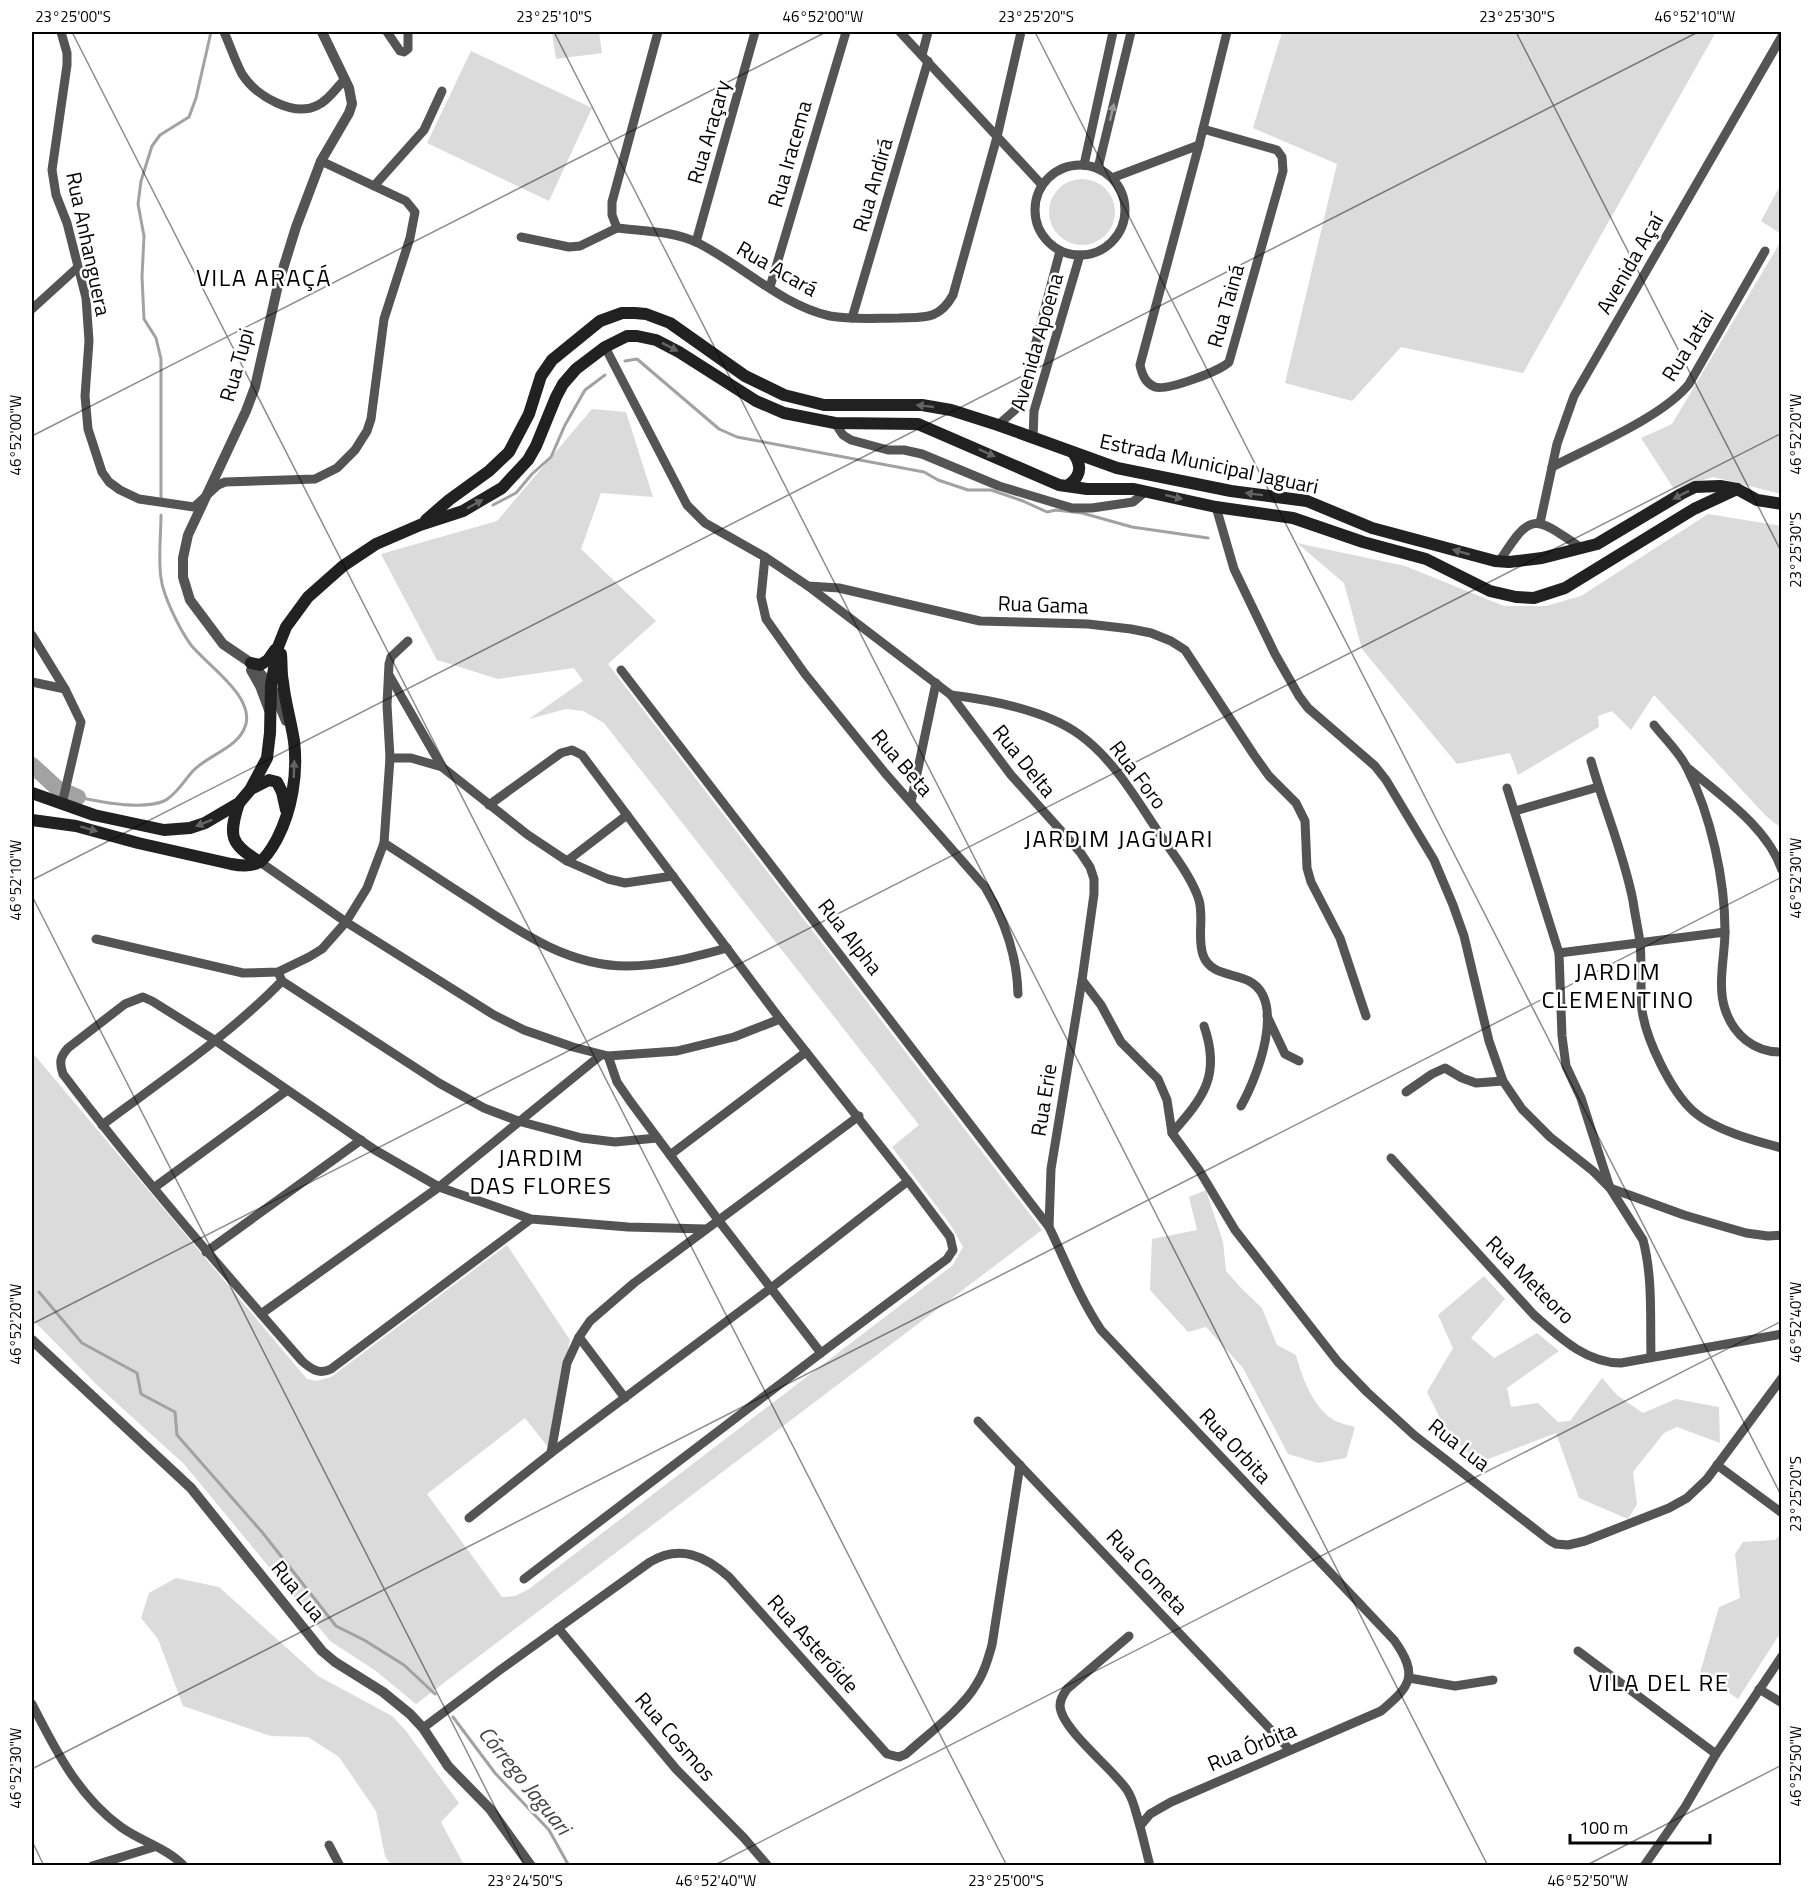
<svg xmlns="http://www.w3.org/2000/svg" width="1813" height="1897" viewBox="0 0 1813 1897" font-family="'Titillium Web',sans-serif">
	<style>
		.green { fill: #dbdbdb }
		.lines { fill: none; stroke-linecap: round; stroke-linejoin: round }
		.stream { stroke: #a2a2a2; stroke-width: 3 }
		.river { stroke: #a2a2a2; stroke-width: 16 }
		.minor { stroke: #545454; stroke-width: 9 }
		.tertiary { stroke: #545454; stroke-width: 10 }
		.secondary { stroke: #212121; stroke-width: 12 }
		.oneway { fill: #989898 }
		.oneway2 { fill: #646464 }
		.ticks { fill: none; stroke: #000; stroke-width: 1.5; stroke-opacity: 0.45 }
		.labels { text-anchor: middle; stroke-width: 5; stroke-linejoin: round; paint-order: stroke }
		.street-label { font-size: 21px; fill: #000; stroke: #fff }
		.water-label { font-size: 22px; font-style: italic; fill: #434343; stroke: #fff }
		.quarter-label { font-size: 24px; letter-spacing: 1.5px; fill: #000; stroke: #fff }
		.neatline { fill: none; stroke: #000; stroke-width: 2 }
		.ticks-label { font-size: 15px; text-anchor: middle; fill: #000 }
	</style>
	<rect width="100%" height="100%" fill="#fff"/>
	<g class="green">
		<polygon points="552,32 599,32 602,53 556,59"/>
		<polygon points="1282,32 1716,32 1523,373 1401,347 1352,401 1285,383 1337,164 1253,128"/>
		<polygon points="471,51 592,108 549,201 427,143"/>
		<circle cx="1082" cy="212" r="33"/>
		<polygon points="1781,184 1781,234 1761,221"/>
		<polygon points="1781,241 1781,494 1713,477 1674,489 1641,438 1672,424"/>
		<polygon points="592,409 626,412 653,497 601,493 581,549 656,621 608,664 1042,1230 416,1704 376,1671 330,1641 184,1464 100,1388 32,1319 32,1052 307,1379 317,1381 331,1377 507,1245 570,1340 548,1447 525,1418 427,1494 502,1597 515,1596 529,1589 953,1265 963,1247 950,1224 892,1147 919,1125 604,723 583,711 566,709 529,719 583,681 574,668 498,679 437,660 381,554 497,521"/>
		<polygon points="1708,514 1781,526 1781,828 1765,815 1654,695 1631,730 1612,711 1598,716 1599,727 1518,775 1510,753 1457,764 1362,649 1344,583 1297,543 1405,566 1504,606 1546,606 1581,596"/>
		<path d="M1206 1190 1223 1242 1226 1271 1242 1289 1262 1308 1277 1345 1296 1355C1302 1377 1312 1405 1332 1419 1338 1423 1348 1425 1355 1427L1346 1458 1318 1463 1288 1454 1243 1368 1206 1327 1188 1332 1150 1290 1152 1239 1197 1230 1189 1197Z"/>
		<polygon points="1484,1276 1505,1299 1471,1338 1494,1358 1537,1333 1559,1351 1507,1388 1511,1407 1538,1403 1558,1422 1570,1421 1602,1378 1617,1395 1643,1413 1676,1399 1719,1407 1720,1443 1677,1427 1664,1433 1633,1472 1637,1504 1628,1519 1579,1498 1556,1433 1478,1463 1446,1430 1427,1392 1453,1348 1438,1315"/>
		<polygon points="1781,1534 1781,1632 1738,1699 1700,1673 1719,1607 1740,1598 1735,1554 1743,1542 1775,1540"/>
		<polygon points="176,1578 219,1587 318,1676 392,1716 406,1731 459,1803 441,1822 464,1865 391,1865 385,1856 376,1811 339,1757 308,1737 271,1736 183,1706 158,1639 141,1618 149,1593"/>
	</g>
	<g class="lines">
		<g class="stream">
			<polyline points="625,361 637,359 719,429 737,437 924,472 938,480 968,490 991,490 1023,501 1047,512 1056,510 1082,513 1132,527 1208,538"/>
			<polyline points="161,498 161,359 156,338 144,319 142,277 144,236 138,204 141,181 152,146 160,135 189,117 196,98 211,32"/>
			<polyline points="493,505 516,493 532,474 551,457 565,425 585,390 605,375"/>
			<path d="M78 797C100 802 143 810 164 801 175 796 184 781 192 772 208 754 239 749 246 724 253 695 207 665 191 645 180 630 163 596 161 578 158 558 161 535 161 515"/>
			<polyline points="39,1292 82,1343 137,1373 141,1394 175,1412 177,1435 262,1532 336,1626 364,1640 404,1665 435,1694"/>
			<polyline points="453,1717 495,1773 549,1830 569,1866"/>
		</g>
		<polyline class="river" points="32,765 57,788 78,797"/>
		<g class="minor">
			<polyline points="61,32 67,53 67,65 52,170 56,195 67,223 86,298 89,341 85,396 88,429 102,472 109,482 120,490 139,499 194,507 218,485 225,482 315,479 337,468 355,450 367,431 371,419 384,319 410,238 415,212 406,201 321,161"/>
			<path d="M224 32C230 45 235 61 242 74 256 96 294 118 318 105 329 100 337 87 345 79"/>
			<polyline points="387,32 400,51 404,52 408,49 408,32"/>
			<path d="M658 32 612 202V215L617 228C643 231 674 231 698 243 742 265 781 305 830 316 852 320 876 318 899 318 925 317 939 320 953 295L997 137 1021 32"/>
			<polyline points="900,32 1042,185"/>
			<polyline points="922,55 928,32"/>
			<path d="M1199 145 1140 365C1142 374 1145 383 1155 387 1167 391 1220 371 1229 362L1283 171 1282 157 1277 150 1203 129"/>
			<circle cx="1080" cy="210" r="45"/>
			<polyline points="1084,165 1113,32"/>
			<polyline points="1098,168 1131,32"/>
			<polyline points="1112,178 1199,145 1227,32"/>
			<polyline points="374,186 424,130 442,91"/>
			<polyline points="521,237 569,247 580,246 617,228"/>
			<polyline points="696,242 755,32"/>
			<polyline points="770,287 846,32"/>
			<polyline points="32,309 77,268"/>
			<polyline points="852,318 928,61"/>
			<polyline points="605,347 687,505 705,523 765,557 808,586 839,588 980,621 1088,624 1131,629 1151,633 1171,641 1185,650 1254,755 1269,776 1296,803 1305,821 1307,868 1311,882 1340,938 1366,1016"/>
			<polyline points="835,423 843,435 851,440 888,450 904,450 922,454 999,486 1072,508 1092,508 1133,502 1146,491"/>
			<polyline points="998,425 1015,410 1022,395 1060,251"/>
			<polyline points="1033,438 1034,411 1080,255"/>
			<path d="M1552 467C1590 447 1663 417 1689 384L1765 251"/>
			<polyline points="1216,507 1234,569 1275,654 1299,696 1308,708 1375,766 1386,780 1434,860 1453,905 1464,936 1489,1041 1503,1081 1522,1109 1550,1137 1593,1171 1610,1188 1684,1215 1746,1233 1768,1236 1782,1235"/>
			<polyline points="1540,523 1557,444 1574,396 1782,36"/>
			<path d="M765 557 761 597 766 619 805 674 885 773 985 887C1004 919 1017 956 1018 994"/>
			<path d="M1499 562C1531 512 1533 515 1580 547"/>
			<polyline points="808,586 951,695 1011,775 1080,852 1090,867 1094,879 1094,894 1082,980 1051,1169 1049,1227"/>
			<polyline points="32,635 65,689 81,722 62,804"/>
			<path d="M621 670 1049 1227C1066 1262 1079 1297 1101 1330L1394 1640C1419 1675 1411 1686 1381 1711L1171 1802 1150 1814 1140 1826 1150 1866"/>
			<polyline points="389,675 442,767 528,835 567,861 608,879 625,883 673,876"/>
			<polyline points="32,682 65,689"/>
			<path d="M951 695C991 700 1047 710 1080 735 1113 759 1135 797 1157 830 1171 852 1191 875 1199 900 1204 918 1197 937 1203 955 1210 975 1233 973 1249 981 1287 1001 1257 1078 1241 1106"/>
			<path d="M1654 725C1665 739 1680 753 1687 768 1711 815 1725 880 1725 931 1725 956 1717 985 1725 1009 1733 1034 1754 1053 1782 1052"/>
			<polyline points="390,758 411,758 442,767"/>
			<path d="M1591 761C1604 808 1624 854 1633 901 1635 915 1638 928 1640 942 1642 964 1640 988 1642 1010 1646 1040 1671 1091 1693 1111 1714 1130 1755 1141 1782 1148"/>
			<path d="M1689 769C1722 797 1767 827 1782 870"/>
			<path d="M1507 788 1559 953 1562 1036 1566 1066 1581 1098 1610 1188 1643 1240C1653 1278 1650 1318 1651 1357"/>
			<polyline points="911,802 936,683"/>
			<polyline points="489,805 561,753 572,750 582,755 780,1019 908,1181 950,1237 953,1250 947,1259 821,1353 524,1579"/>
			<polyline points="1515,811 1598,787"/>
			<path d="M384 843C414 862 443 882 473 901 520 932 568 966 627 966 662 966 694 957 727 948"/>
			<polyline points="567,861 627,815"/>
			<polyline points="260,862 346,922 494,1015 524,1030 573,1047 608,1056 677,1051 734,1037 780,1019"/>
			<polyline points="96,939 243,973 278,972 309,957 322,949 346,922 367,888 384,843 390,758 387,705 389,664 391,657 408,641"/>
			<polyline points="1559,953 1725,932"/>
			<polyline points="278,972 282,981 439,1083 484,1108 518,1121 582,1138 615,1142 657,1138"/>
			<polyline points="1082,980 1101,1005 1121,1042 1158,1079 1167,1100 1172,1133 1199,1170 1235,1230 1338,1362 1367,1392 1414,1435 1549,1540 1556,1544 1568,1545 1585,1541 1669,1508 1687,1498 1707,1479 1782,1378"/>
			<polyline points="1267,1016 1285,1054 1299,1061"/>
			<polyline points="608,1056 617,1082 630,1101 719,1221 821,1353"/>
			<polyline points="1406,1092 1432,1074 1445,1068 1462,1078 1476,1083 1503,1081"/>
			<path d="M102 1125C164 1079 228 1036 282 981"/>
			<path d="M1172 1133C1204 1097 1221 1075 1204 1026"/>
			<polyline points="670,1155 806,1052"/>
			<path d="M1391 1158 1534 1315C1559 1337 1586 1363 1621 1363L1782 1334"/>
			<polyline points="155,1187 286,1091"/>
			<path d="M531 1219 331 1369C319 1375 311 1369 302 1361 220 1267 138 1173 63 1074 59 1062 60 1057 68 1048L125 1004 143 997 152 1001 216 1041 375 1150 439 1187 531 1219 628 1227 706 1229"/>
			<polyline points="206,1252 361,1140"/>
			<polyline points="261,1314 439,1187 601,1055"/>
			<polyline points="579,1337 625,1398"/>
			<polyline points="978,1421 1289,1749"/>
			<polyline points="551,1453 567,1363 579,1337 590,1321 634,1283 859,1116"/>
			<polyline points="1717,1465 1782,1513"/>
			<polyline points="469,1518 551,1453 771,1288 908,1181"/>
			<polyline points="558,1628 676,1769 744,1838 768,1866"/>
			<path d="M1129 1636 1067 1689C1063 1695 1060 1699 1060 1706 1061 1729 1113 1769 1127 1790 1134 1800 1136 1814 1140 1826"/>
			<polyline points="1578,1651 1716,1754"/>
			<polyline points="1409,1678 1455,1686 1493,1680"/>
			<polyline points="1759,1689 1782,1703"/>
			<path d="M32 1704C55 1749 78 1796 121 1827 140 1841 167 1848 184 1866"/>
			<path d="M423 1728 500 1670 650 1562C680 1544 705 1556 729 1577L887 1754 899 1757 906 1754C927 1735 962 1709 976 1685 984 1673 988 1659 992 1645L1020 1465"/>
			<polyline points="329,1845 340,1866"/>
			<polyline points="92,1866 154,1847"/>
			<polyline points="1644,1866 1685,1807 1716,1754 1782,1656"/>
		</g>
		<g class="tertiary">
			<polyline points="251,670 260,686 269,710"/>
			<polyline points="286,721 271,685 251,663 223,644 190,600 183,577 183,558 188,535 246,411 255,387 278,285 296,227 321,161 349,113 352,104 349,88 322,32"/>
			<polyline points="32,1340 191,1488 322,1651 335,1662 383,1692 410,1714 423,1728 448,1766 490,1809 531,1866"/>
		</g>
		<g class="secondary">
			<path d="M1067 486C1080 478 1083 467 1074 454"/>
			<polyline points="426,520 449,500 489,471 509,452 529,414 541,376 552,360 600,321 622,313 635,313 646,314 670,323 745,376 784,395 824,405 922,405 951,410 998,425 1117,468 1231,491 1307,501 1372,528 1495,561 1509,562 1542,558 1597,544 1681,494 1695,487 1720,486 1737,489 1757,500 1782,504"/>
			<polyline points="251,663 260,665 268,660 275,650"/>
			<polyline points="251,789 269,780 277,782 282,792 286,810"/>
			<polyline points="32,793 94,815 164,830 190,828 205,823 239,803 250,790 267,758 270,733 271,685 278,647 286,627 308,597 343,566 376,544 420,525 463,511 502,488 528,460 536,446 556,397 563,384 576,369 605,347 627,336 637,336 656,340 679,352 756,401 784,413 835,423 918,424 1059,485 1087,489 1134,489 1216,507 1293,518 1363,542 1426,559 1490,591 1516,597 1534,598 1565,588 1694,509 1737,489"/>
			<path d="M239 803C228 836 230 844 260 862"/>
			<path d="M32 820 76 826 138 843 231 864C257 869 264 863 277 839 292 810 298 773 294 741 291 721 285 702 283 682 281 673 282 664 281 654"/>
		</g>
	</g>
	<defs><path id="oneway-solid" d="M-6-.8H1V-3.2L6.5 0L1 3.2V.8H-6Z" transform="scale(1.5)"/></defs>
	<use class="oneway" href="#oneway-solid" transform="translate(1112 112) rotate(-77)"/>
	<g class="oneway2">
		<use href="#oneway-solid" transform="translate(670 347) rotate(27)"/>
		<use href="#oneway-solid" transform="translate(925 406) rotate(-174)"/>
		<use href="#oneway-solid" transform="translate(987 453) rotate(25)"/>
		<use href="#oneway-solid" transform="translate(1254 494) rotate(-173)"/>
		<use href="#oneway-solid" transform="translate(1681 495) rotate(153)"/>
		<use href="#oneway-solid" transform="translate(1174 497) rotate(13)"/>
		<use href="#oneway-solid" transform="translate(475 504) rotate(-29)"/>
		<use href="#oneway-solid" transform="translate(1461 552) rotate(-164)"/>
		<use href="#oneway-solid" transform="translate(294 769) rotate(-88)"/>
		<use href="#oneway-solid" transform="translate(204 823) rotate(158)"/>
		<use href="#oneway-solid" transform="translate(89 829) rotate(16)"/>
	</g>
	<path class="ticks" d="M72 32 1007 1866M554 32 1488 1866M1035 32 1782 1497M1516 32 1782 553M32 436 826 32M32 880 1698 32M32 896 525 1866M32 1324 1782 433M32 1769 1782 877M32 1841 44 1866M713 1866 1782 1321M1585 1866 1782 1765"/>
	<g class="labels">
		<g class="street-label">
			<text transform="translate(709 132) rotate(-74)" y="7">Rua Araçary</text>
			<text transform="translate(790 154) rotate(-74)" y="7">Rua Iracema</text>
			<text transform="translate(873 185) rotate(-74)" y="7">Rua Andirá</text>
			<text transform="translate(88 244) rotate(78)" y="7">Rua Anhanguera</text>
			<text transform="translate(1630 264) rotate(-60)" y="7">Avenida Açaí</text>
			<text transform="translate(777 269) rotate(30)" y="7">Rua Acará</text>
			<text transform="translate(1226 306) rotate(-74)" y="7">Rua Tainá</text>
			<text transform="translate(1037 342) rotate(-74)" y="7">Avenida Apoena</text>
			<text transform="translate(1688 346) rotate(-58)" y="7">Rua Jatai</text>
			<text transform="translate(237 365) rotate(-74)" y="7">Rua Tupi</text>
			<text transform="translate(1209 464) rotate(12)" y="7">Estrada Municipal Jaguari</text>
			<text transform="translate(1043 605) rotate(2)" y="7">Rua Gama</text>
			<text transform="translate(1024 761) rotate(51)" y="7">Rua Delta</text>
			<text transform="translate(902 763) rotate(49)" y="7">Rua Beta</text>
			<text transform="translate(1138 775) rotate(53)" y="7">Rua Foro</text>
			<text transform="translate(850 937) rotate(52)" y="7">Rua Alpha</text>
			<text transform="translate(1044 1100) rotate(-81)" y="7">Rua Erie</text>
			<text transform="translate(1530 1280) rotate(45)" y="7">Rua Meteoro</text>
			<text transform="translate(1459 1445) rotate(38)" y="7">Rua Lua</text>
			<text transform="translate(1235 1446) rotate(47)" y="7">Rua Orbita</text>
			<text transform="translate(1147 1572) rotate(47)" y="7">Rua Cometa</text>
			<text transform="translate(298 1591) rotate(51)" y="7">Rua Lua</text>
			<text transform="translate(813 1644) rotate(48)" y="7">Rua Asteróide</text>
			<text transform="translate(675 1737) rotate(49)" y="7">Rua Cosmos</text>
			<text transform="translate(1252 1747) rotate(-23)" y="7">Rua Órbita</text>
		</g>
		<g class="water-label">
			<text transform="translate(525 1780) rotate(51)" y="8">Córrego Jaguari</text>
		</g>
		<g class="quarter-label">
			<text x="264" y="286">VILA ARAÇÁ</text>
			<text x="1119" y="847">JARDIM JAGUARI</text>
			<text x="1618" y="980">JARDIM<tspan x="1618" dy="28">CLEMENTINO</tspan></text>
			<text x="541" y="1166">JARDIM<tspan x="541" dy="28">DAS FLORES</tspan></text>
			<text x="1659" y="1691">VILA DEL RE</text>
		</g>
	</g>
	<rect width="1813" height="1897" fill="none" stroke="#ffffff" stroke-width="66"/>
	<path d="M1570 1834v9h140v-9" fill="none" stroke="#000000" stroke-width="3"/>
	<text x="1579" y="1834" font-size="18" fill="#000000" stroke="#ffffff" stroke-width="4.5" paint-order="stroke">100 m</text>
	<rect x="33" y="33" width="1747" height="1831" class="neatline"/>
	<g class="ticks-label">
		<text x="73" y="22">23°25'00"S</text>
		<text x="554" y="22">23°25'10"S</text>
		<text x="823" y="22">46°52'00"W</text>
		<text x="1036" y="22">23°25'20"S</text>
		<text x="1517" y="22">23°25'30"S</text>
		<text x="1695" y="22">46°52'10"W</text>
		<text transform="translate(1796 434) rotate(-90)" y="5">46°52'20"W</text>
		<text transform="translate(16 435) rotate(-90)" y="5">46°52'00"W</text>
		<text transform="translate(1796 550) rotate(-90)" y="5">23°25'30"S</text>
		<text transform="translate(1796 878) rotate(-90)" y="5">46°52'30"W</text>
		<text transform="translate(16 880) rotate(-90)" y="5">46°52'10"W</text>
		<text transform="translate(1796 1322) rotate(-90)" y="5">46°52'40"W</text>
		<text transform="translate(16 1324) rotate(-90)" y="5">46°52'20"W</text>
		<text transform="translate(1796 1494) rotate(-90)" y="5">23°25'20"S</text>
		<text transform="translate(1796 1766) rotate(-90)" y="5">46°52'50"W</text>
		<text transform="translate(16 1768) rotate(-90)" y="5">46°52'30"W</text>
		<text x="525" y="1886">23°24'50"S</text>
		<text x="716" y="1886">46°52'40"W</text>
		<text x="1006" y="1886">23°25'00"S</text>
		<text x="1588" y="1886">46°52'50"W</text>
	</g>
</svg>
